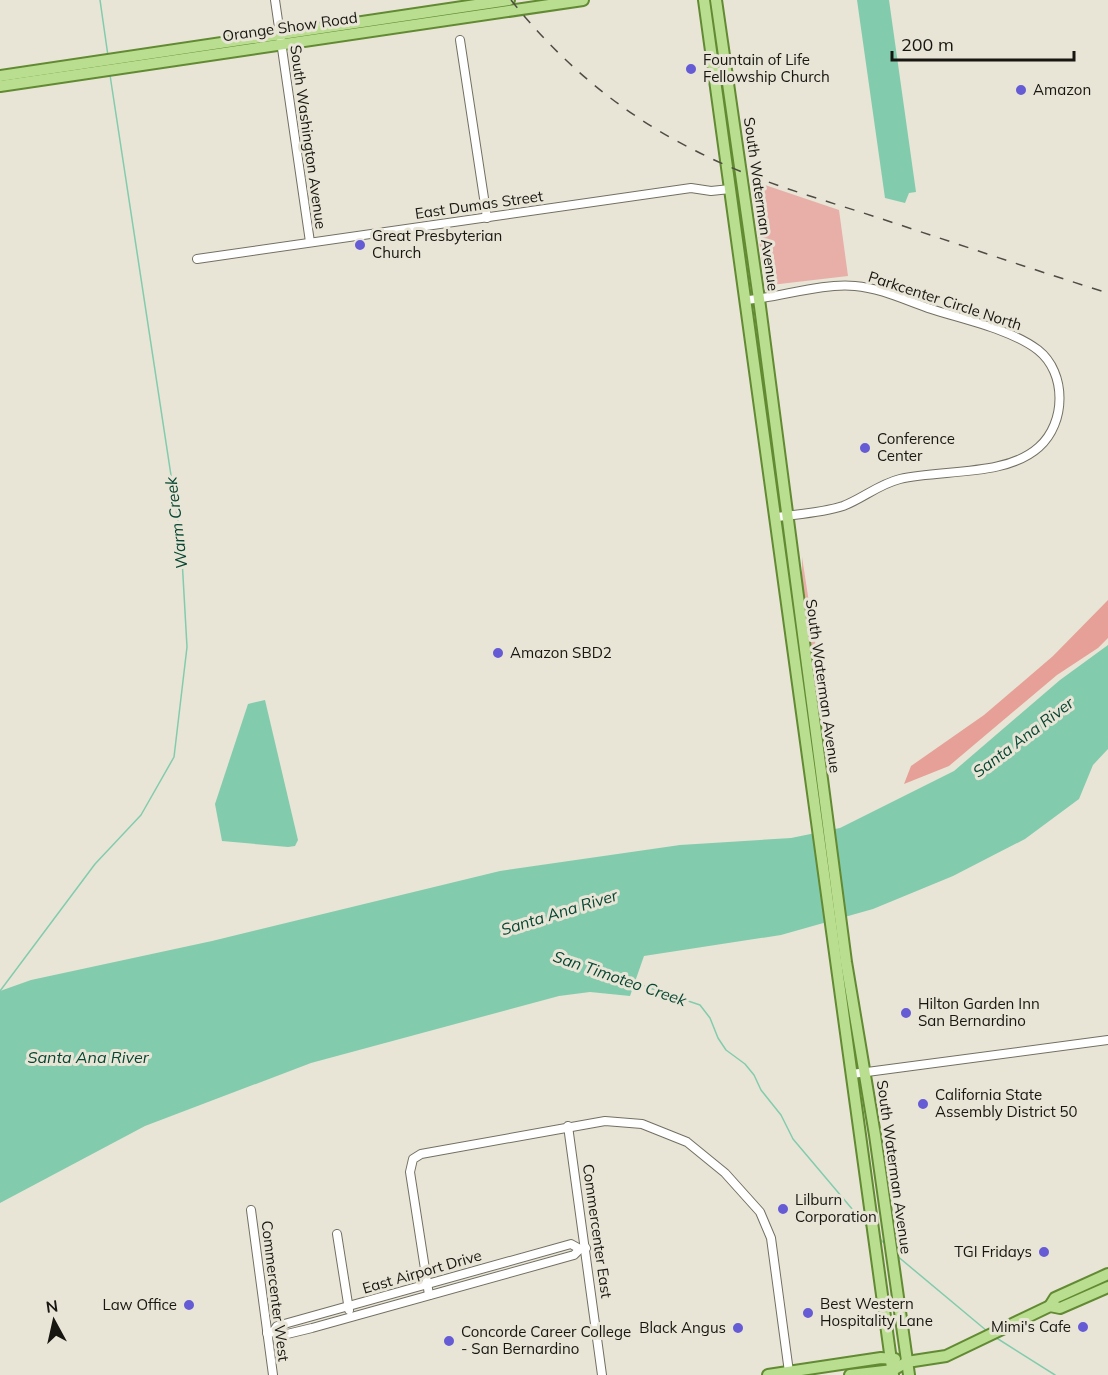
<svg xmlns="http://www.w3.org/2000/svg" width="1108" height="1375" viewBox="0 0 1108 1375" font-family="Mulish,sans-serif">
	<style>
		.green { fill: #e7afa8 }
		.forest { fill: #e7a097 }
		.water { fill: #82ccad }
		.lines { fill: none; stroke-linecap: round; stroke-linejoin: round }
		.stream { stroke: #82ccad; stroke-width: 1.5 }
		.minor-casing { stroke: #727063; stroke-width: 10 }
		.major-casing { stroke: #628a33; stroke-width: 14 }
		.minor { stroke: #fff; stroke-width: 8 }
		.major { stroke: #b9de8f; stroke-width: 10 }
		.rail { stroke: #4e4c45; stroke-width: 1.5; stroke-dasharray: 10 10; stroke-linecap: butt }
		.poi-dot { fill: #655bd5; stroke: #e8e5d6; stroke-width: 2 }
		.labels { text-anchor: middle; stroke-width: 6; stroke-linejoin: round; paint-order: stroke }
		.street-label { font-size: 15px; fill: #171611; stroke: #e8e5d6 }
		.poi-label { font-size: 15px; fill: #171611; stroke: #e8e5d6; text-anchor: start }
		.water-label { font-size: 16px; font-style: italic; fill: #054632; stroke: #e8e5d6 }
	</style>
	<rect width="100%" height="100%" fill="#e8e5d6"/>
	<g class="green">
		<polygon points="750,180 839,210 848,276 771,285 765,281"/>
		<polygon points="802,557 825,706 819,716 802,590"/>
	</g>
	<polygon class="forest" points="1108,600 1108,638 1098,648 1057,675 949,766 904,784 911,766 984,715 1053,656"/>
	<g class="water">
		<polygon points="857,0 889,0 916,192 909,193 905,203 885,198"/>
		<polygon points="1108,645 1108,749 1093,765 1079,799 1025,839 953,876 873,909 781,935 644,956 630,996 590,992 559,996 311,1063 145,1126 0,1203 0,991 31,980 212,941 500,871 680,845 791,838 840,828 954,771 1060,680"/>
		<polygon points="265,700 298,840 295,846 288,847 222,841 215,804 248,704"/>
	</g>
	<g class="lines">
		<g class="stream">
			<polyline points="100,0 108,56"/>
			<polyline points="635,983 700,1005 710,1018 718,1038 726,1050 745,1064 754,1075 761,1090 781,1115 793,1139 869,1229"/>
			<polyline points="0,991 95,864 141,815 174,757 187,647 181,541 110,75"/>
			<polyline points="879,1238 886,1245"/>
			<polyline points="896,1255 987,1331"/>
			<polyline points="995,1337 1055,1375"/>
		</g>
		<defs>
			<g id="minor">
				<polyline points="275,0 310,242"/>
				<polyline points="460,40 487,218"/>
				<polyline points="197,259 691,188 711,191 730,189"/>
				<path d="M747 300C782 297 820 283 855 286 880 288 905 300 928 308 961 319 1011 329 1038 350 1067 373 1066 423 1039 447 1006 477 942 469 900 479 879 484 862 499 843 506 822 513 798 514 776 517"/>
				<polyline points="852,1074 1108,1040"/>
				<polyline points="568,1126 602,1375"/>
				<polyline points="251,1210 273,1375"/>
				<polyline points="337,1234 349,1310"/>
				<polyline points="429,1295 410,1172 413,1159 421,1154 605,1121 642,1124 687,1142 725,1173 760,1212 771,1238 789,1372"/>
				<polyline points="273,1332 277,1326 571,1244 580,1249"/>
				<polyline points="267,1333 273,1332 279,1336 312,1328 574,1255 580,1249 586,1248"/>
			</g>
			<g id="major">
				<polyline points="704,0 893,1375"/>
				<polyline points="716,0 759,299 846,962 875,1135 909,1375"/>
				<polyline points="0,76 509,0"/>
				<polyline points="0,86 583,0"/>
				<polyline points="1050,1306 1055,1298 1108,1274"/>
				<polyline points="768,1375 881,1358 895,1359"/>
				<polyline points="850,1375 893,1370 907,1362 946,1356 1050,1306 1060,1308 1108,1287"/>
			</g>
		</defs>
		<use href="#minor" class="minor-casing"/>
		<use href="#major" class="major-casing"/>
		<use href="#minor" class="minor"/>
		<use href="#major" class="major"/>
		<path class="rail" d="M511 0C561 63 623 115 696 151 754 181 818 198 879 218 955 243 1031 269 1108 293"/>
	</g>
	<g class="poi-dot">
		<circle cx="691" cy="69" r="6"/>
		<circle cx="1021" cy="90" r="6"/>
		<circle cx="360" cy="245" r="6"/>
		<circle cx="865" cy="448" r="6"/>
		<circle cx="498" cy="653" r="6"/>
		<circle cx="906" cy="1013" r="6"/>
		<circle cx="923" cy="1104" r="6"/>
		<circle cx="783" cy="1209" r="6"/>
		<circle cx="1044" cy="1252" r="6"/>
		<circle cx="189" cy="1305" r="6"/>
		<circle cx="808" cy="1313" r="6"/>
		<circle cx="1083" cy="1327" r="6"/>
		<circle cx="738" cy="1328" r="6"/>
		<circle cx="449" cy="1341" r="6"/>
	</g>
	<g class="labels">
		<g class="street-label">
			<text transform="translate(290 27) rotate(-8)" y="5">Orange Show Road</text>
			<text transform="translate(308 137) rotate(82)" y="5">South Washington Avenue</text>
			<text transform="translate(761 204) rotate(82)" y="5">South Waterman Avenue</text>
			<text transform="translate(479 205) rotate(-8)" y="5">East Dumas Street</text>
			<text transform="translate(945 301) rotate(18)" y="5">Parkcenter Circle North</text>
			<text transform="translate(823 686) rotate(82)" y="5">South Waterman Avenue</text>
			<text transform="translate(894 1167) rotate(82)" y="5">South Waterman Avenue</text>
			<text transform="translate(597 1231) rotate(82)" y="5">Commercenter East</text>
			<text transform="translate(422 1272) rotate(-16)" y="5">East Airport Drive</text>
			<text transform="translate(275 1291) rotate(83)" y="5">Commercenter West</text>
		</g>
		<g class="poi-label">
			<text x="703" y="65">Fountain of Life<tspan x="703" dy="17">Fellowship Church</tspan></text>
			<text x="1033" y="95">Amazon</text>
			<text x="372" y="241">Great Presbyterian<tspan x="372" dy="17">Church</tspan></text>
			<text x="877" y="444">Conference<tspan x="877" dy="17">Center</tspan></text>
			<text x="510" y="658">Amazon SBD2</text>
			<text x="918" y="1009">Hilton Garden Inn<tspan x="918" dy="17">San Bernardino</tspan></text>
			<text x="935" y="1100">California State<tspan x="935" dy="17">Assembly District 50</tspan></text>
			<text x="795" y="1205">Lilburn<tspan x="795" dy="17">Corporation</tspan></text>
			<text x="1032" y="1257" text-anchor="end">TGI Fridays</text>
			<text x="820" y="1309">Best Western<tspan x="820" dy="17">Hospitality Lane</tspan></text>
			<text x="177" y="1310" text-anchor="end">Law Office</text>
			<text x="1071" y="1332" text-anchor="end">Mimi's Cafe</text>
			<text x="726" y="1333" text-anchor="end">Black Angus</text>
			<text x="461" y="1337">Concorde Career College<tspan x="461" dy="17">- San Bernardino</tspan></text>
		</g>
		<g class="water-label">
			<text transform="translate(176 523) rotate(-97)" y="6">Warm Creek</text>
			<text transform="translate(1023 737) rotate(-37)" y="6">Santa Ana River</text>
			<text transform="translate(559 912) rotate(-17)" y="6">Santa Ana River</text>
			<text transform="translate(620 978) rotate(19)" y="6">San Timoteo Creek</text>
			<text x="88" y="1063">Santa Ana River</text>
		</g>
	</g>
	<g transform="translate(54 1321) rotate(352)" stroke="#e8e5d6" stroke-width="4.5" paint-order="stroke">
	<path d="M0-4.5L10 22L0 15L-10 22Z" fill="#171611"/>
	<text y="-9" font-size="16" font-weight="bold" text-anchor="middle" fill="#171611">N</text>
	</g>
	<path d="M892 51v9h182v-9" fill="none" stroke="#171611" stroke-width="3"/>
	<text x="901" y="51" font-size="18" fill="#171611" stroke="#e8e5d6" stroke-width="4.5" paint-order="stroke">200 m</text>
</svg>
